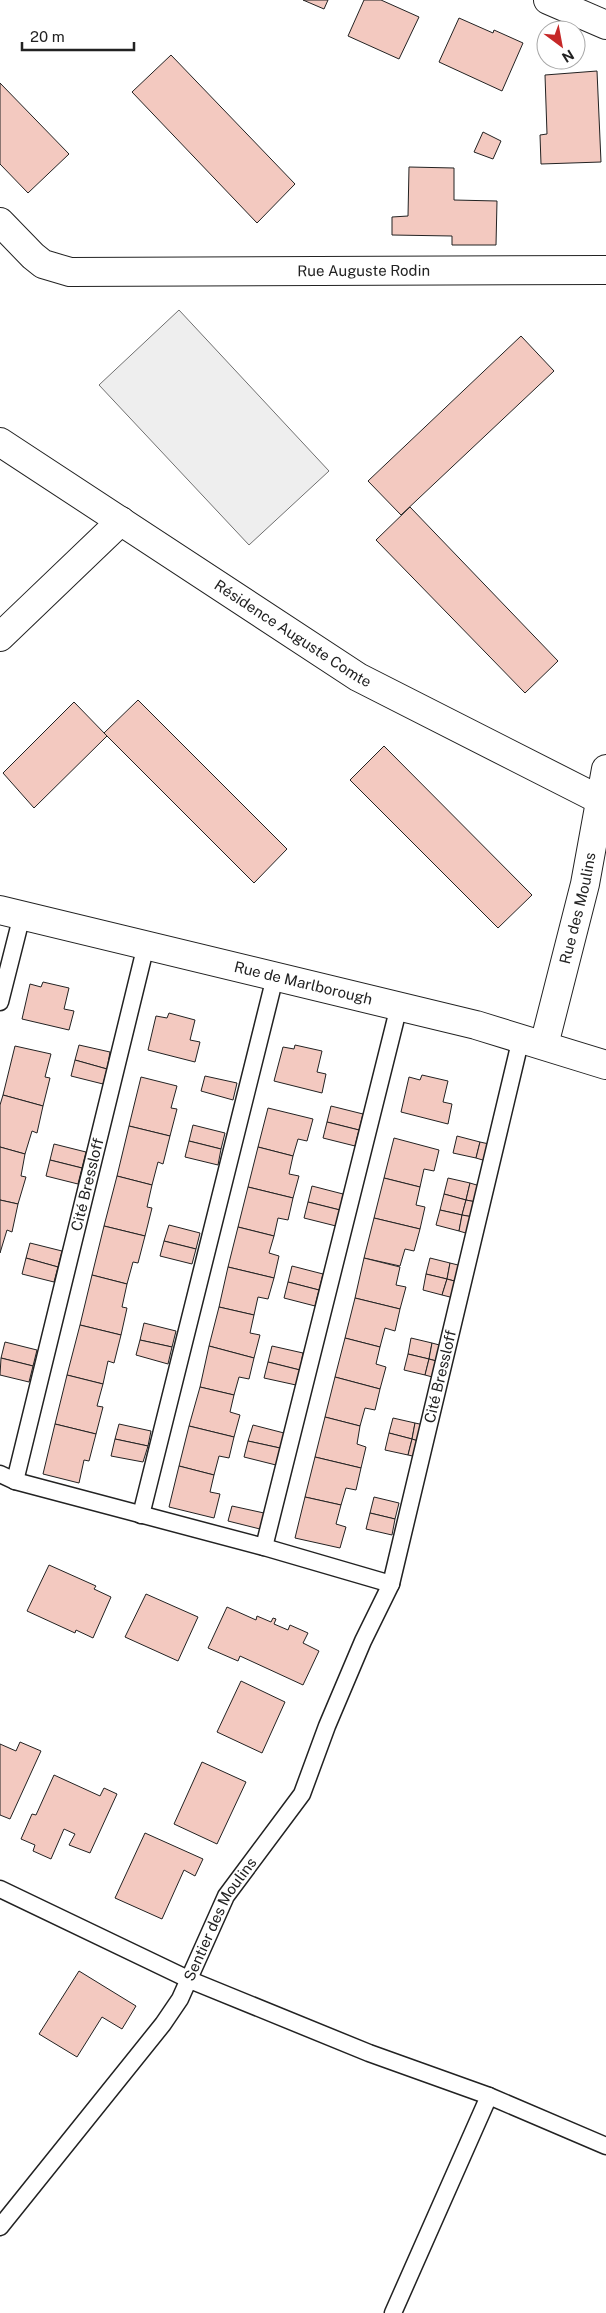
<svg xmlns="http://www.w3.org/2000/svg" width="606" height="2313" viewBox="0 0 606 2313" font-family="'Public Sans',sans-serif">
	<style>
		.green { fill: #eee; stroke: #6f6f6f }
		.building { fill: #f3c9c0; stroke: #222 }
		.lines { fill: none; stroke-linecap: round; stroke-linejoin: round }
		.lane-casing { stroke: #222; stroke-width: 19 }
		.street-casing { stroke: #222; stroke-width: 30 }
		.secondary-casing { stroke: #222; stroke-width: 30 }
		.lane { stroke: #fff; stroke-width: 16 }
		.street { stroke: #fff; stroke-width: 28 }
		.secondary { stroke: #fff; stroke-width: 28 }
		.labels { text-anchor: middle; stroke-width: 4; stroke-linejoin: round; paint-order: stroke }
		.street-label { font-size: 15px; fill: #222; stroke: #fff }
	</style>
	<rect width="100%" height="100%" fill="#fff"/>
	<polygon class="green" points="179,310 329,471 249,545 99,385"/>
	<g class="building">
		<polygon points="303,0 328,0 324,9"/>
		<polygon points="364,0 381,0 419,17 399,59 348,36"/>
		<polygon points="459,18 493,33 494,30 523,43 502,91 439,62"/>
		<polygon points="171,55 295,184 257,223 132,92"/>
		<polygon points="597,71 601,162 541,164 540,135 547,134 545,75"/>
		<polygon points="0,83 69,154 28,193 0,164"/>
		<polygon points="483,132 501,141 493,159 474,152"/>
		<polygon points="409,167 454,168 454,200 497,201 496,245 452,245 452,236 392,235 392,217 408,216"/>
		<polygon points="521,336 554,371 401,515 368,481"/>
		<polygon points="410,507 558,661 525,693 376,540"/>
		<polygon points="138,700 287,849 254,883 104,733"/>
		<polygon points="74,702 107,736 34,808 3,773"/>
		<polygon points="384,746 532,895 498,928 350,780"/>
		<polygon points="43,982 69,988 64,1009 74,1011 69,1030 22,1019 30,984 41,987"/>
		<polygon points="169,1013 195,1020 190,1040 200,1042 195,1062 148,1050 156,1016 167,1018"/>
		<polygon points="79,1045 110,1052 107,1069 75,1060"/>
		<polygon points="295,1045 322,1051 317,1072 326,1074 322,1093 274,1081 283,1047 294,1049"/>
		<polygon points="15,1046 51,1054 45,1077 50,1078 43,1106 3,1095"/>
		<polygon points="75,1060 107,1069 103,1084 71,1076"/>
		<polygon points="422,1075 448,1081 443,1102 452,1104 448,1124 401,1112 409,1077 420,1080"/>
		<polygon points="205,1076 237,1083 233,1100 201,1091"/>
		<polygon points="141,1077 177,1086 171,1108 177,1109 170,1136 129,1126"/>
		<polygon points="3,1095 43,1106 37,1133 32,1131 25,1154 0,1147 0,1105"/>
		<polygon points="331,1106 363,1114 359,1130 327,1122"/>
		<polygon points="268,1108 313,1119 307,1141 298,1139 293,1156 258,1147"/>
		<polygon points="327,1122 359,1130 355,1146 323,1138"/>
		<polygon points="193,1125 225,1133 221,1149 189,1141"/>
		<polygon points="129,1126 170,1136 163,1164 158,1162 152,1185 117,1176"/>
		<polygon points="457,1136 480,1142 476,1158 453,1153"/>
		<polygon points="394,1138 439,1150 434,1171 424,1169 420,1187 384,1178"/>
		<polygon points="189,1141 221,1149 218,1165 185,1157"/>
		<polygon points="480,1142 489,1144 486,1161 476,1158"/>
		<polygon points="54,1144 86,1152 82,1168 50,1160"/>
		<polygon points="0,1147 25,1154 21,1176 26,1177 18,1204 0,1200"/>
		<polygon points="258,1147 293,1156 289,1174 299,1176 293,1198 248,1187"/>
		<polygon points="50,1160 82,1168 78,1184 46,1176"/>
		<polygon points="117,1176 152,1185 147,1207 152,1208 145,1236 104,1226"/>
		<polygon points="384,1178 420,1187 416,1205 425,1207 420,1229 374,1218"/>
		<polygon points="448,1178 470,1183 466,1200 444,1194"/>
		<polygon points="470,1183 480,1186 476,1202 466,1200"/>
		<polygon points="312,1186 343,1194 340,1210 308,1202"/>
		<polygon points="248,1187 293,1198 288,1220 278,1218 274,1236 238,1227"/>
		<polygon points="444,1194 466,1200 462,1215 440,1210"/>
		<polygon points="0,1200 18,1204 12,1232 7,1230 0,1253"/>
		<polygon points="466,1200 476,1202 473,1217 462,1215"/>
		<polygon points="308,1202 340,1210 336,1226 304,1218"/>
		<polygon points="440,1210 462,1215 459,1231 436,1225"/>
		<polygon points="462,1215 473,1217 469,1234 459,1231"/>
		<polygon points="374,1218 420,1229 414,1251 405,1249 400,1266 364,1258"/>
		<polygon points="169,1225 200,1233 196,1249 164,1241"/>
		<polygon points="104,1226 145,1236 138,1263 133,1262 127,1284 92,1275"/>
		<polygon points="238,1227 274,1236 269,1253 279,1256 274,1278 228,1267"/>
		<polygon points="164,1241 196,1249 192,1264 160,1256"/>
		<polygon points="30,1243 62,1251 58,1267 26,1258"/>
		<polygon points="26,1258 58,1267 54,1282 22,1274"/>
		<polygon points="364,1258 400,1267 396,1285 406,1287 400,1309 355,1298"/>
		<polygon points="430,1258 450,1263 447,1279 426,1274"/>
		<polygon points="450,1263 462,1266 458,1282 447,1279"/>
		<polygon points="292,1266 323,1274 319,1290 288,1282"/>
		<polygon points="228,1267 274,1278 268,1299 258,1297 254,1315 219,1307"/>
		<polygon points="426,1274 447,1279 442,1295 423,1290"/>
		<polygon points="92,1275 127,1284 122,1307 127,1308 121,1335 80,1325"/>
		<polygon points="447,1279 458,1282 454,1298 442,1295"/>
		<polygon points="288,1282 319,1290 315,1306 284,1298"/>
		<polygon points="355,1298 400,1309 395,1331 385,1328 380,1347 345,1338"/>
		<polygon points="219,1307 254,1315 250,1333 260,1335 254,1358 209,1346"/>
		<polygon points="144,1323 176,1331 172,1347 140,1340"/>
		<polygon points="80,1325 121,1335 114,1363 108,1361 103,1384 67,1375"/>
		<polygon points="345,1338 380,1347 376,1364 386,1367 380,1389 335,1377"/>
		<polygon points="411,1338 432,1343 429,1359 408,1354"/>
		<polygon points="140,1340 172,1347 168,1364 136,1355"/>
		<polygon points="5,1342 37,1350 33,1366 1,1358"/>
		<polygon points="432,1343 443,1346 440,1362 429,1359"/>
		<polygon points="209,1346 254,1358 249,1379 239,1377 234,1395 200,1387"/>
		<polygon points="272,1346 303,1353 300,1370 268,1362"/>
		<polygon points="408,1354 429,1359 425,1375 404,1370"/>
		<polygon points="1,1358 33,1366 29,1382 0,1375"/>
		<polygon points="429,1359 440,1362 436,1378 425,1375"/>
		<polygon points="268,1362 300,1370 296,1385 264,1378"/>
		<polygon points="67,1375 103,1384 97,1406 103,1407 96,1434 55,1424"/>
		<polygon points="335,1377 380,1389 375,1410 365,1408 360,1426 325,1417"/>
		<polygon points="200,1387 234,1395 230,1412 240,1415 234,1437 189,1426"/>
		<polygon points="325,1417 360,1426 357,1444 366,1447 361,1468 315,1457"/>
		<polygon points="393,1418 415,1423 412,1439 389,1433"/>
		<polygon points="415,1423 424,1425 421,1442 412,1439"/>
		<polygon points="55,1424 96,1434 89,1461 84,1460 79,1483 43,1474"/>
		<polygon points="119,1424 151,1431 148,1446 115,1439"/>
		<polygon points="253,1425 284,1433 280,1448 248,1441"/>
		<polygon points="189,1426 234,1437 229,1458 219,1456 214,1475 179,1466"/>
		<polygon points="389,1433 412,1439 408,1455 385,1450"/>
		<polygon points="115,1439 148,1446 143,1462 111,1456"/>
		<polygon points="412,1439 421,1442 417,1457 408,1455"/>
		<polygon points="248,1441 280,1448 276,1465 244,1457"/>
		<polygon points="315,1457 361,1468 356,1490 346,1488 341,1505 305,1497"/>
		<polygon points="179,1466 214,1475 210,1492 220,1494 214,1518 169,1507"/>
		<polygon points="305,1497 341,1505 336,1524 346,1527 340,1548 295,1538"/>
		<polygon points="374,1497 399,1503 395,1519 370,1513"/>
		<polygon points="232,1506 264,1513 260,1529 228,1521"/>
		<polygon points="370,1513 395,1519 392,1535 366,1529"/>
		<polygon points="49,1565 96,1586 94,1589 111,1597 93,1638 76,1630 75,1633 27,1611"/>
		<polygon points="146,1594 198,1617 178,1661 125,1637"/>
		<polygon points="227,1607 256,1620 257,1616 271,1622 273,1618 276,1619 274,1624 288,1630 290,1625 308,1633 303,1643 319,1651 303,1685 240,1656 238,1661 208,1648"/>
		<polygon points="241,1681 285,1702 262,1753 217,1732"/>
		<polygon points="20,1742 41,1751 10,1819 0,1815 0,1744 16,1751"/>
		<polygon points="202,1762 246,1782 217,1844 174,1824"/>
		<polygon points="54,1775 100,1796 104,1788 117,1794 90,1853 69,1845 75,1834 64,1829 51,1859 33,1851 35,1845 21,1839 32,1814 36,1815"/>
		<polygon points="145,1833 203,1859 195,1876 184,1870 162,1919 115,1898"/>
		<polygon points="79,1971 136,2006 122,2029 102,2017 77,2057 39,2034"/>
	</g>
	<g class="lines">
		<defs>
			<g id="lane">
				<polyline points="0,1002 22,915"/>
				<polyline points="0,1474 15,1481 264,1547 391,1584"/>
				<path id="s1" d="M15 1481 146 945"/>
				<polyline points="141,1515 275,977"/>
				<polyline points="264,1547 399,1006"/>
				<polyline points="0,1889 190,1980 369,2053 489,2096 606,2146"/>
				<path id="s2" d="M0 2227 163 2024 180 1999 226 1896 302 1794 327 1726 363 1641 391 1584 521 1038"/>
				<polyline points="393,2313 489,2096"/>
			</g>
			<g id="street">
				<polyline points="548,0 606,25"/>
				<path id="s3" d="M0 222 33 256 43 264 70 272 606 270"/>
				<path id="s4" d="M0 442 358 677 600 800"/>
				<polyline points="0,637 121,521"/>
				<path id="s5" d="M544 1045 585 884 606 769"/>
			</g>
			<g id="secondary">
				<path id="s6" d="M0 910 476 1025 606 1065"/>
			</g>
		</defs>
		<use href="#lane" class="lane-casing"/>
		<use href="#street" class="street-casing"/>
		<use href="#secondary" class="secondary-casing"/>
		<use href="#lane" class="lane"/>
		<use href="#street" class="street"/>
		<use href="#secondary" class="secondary"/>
	</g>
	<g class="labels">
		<g class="street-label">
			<text dy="5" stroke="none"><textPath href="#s3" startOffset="382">Rue Auguste Rodin</textPath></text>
			<text dy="5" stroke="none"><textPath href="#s4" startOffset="350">Résidence Auguste Comte</textPath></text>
			<text dy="5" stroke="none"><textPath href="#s5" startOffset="141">Rue des Moulins</textPath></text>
			<text dy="5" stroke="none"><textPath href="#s6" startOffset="312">Rue de Marlborough</textPath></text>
			<text dy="5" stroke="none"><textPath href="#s1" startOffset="305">Cité Bressloff</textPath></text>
			<text dy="5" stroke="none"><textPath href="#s2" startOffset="972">Cité Bressloff</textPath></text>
			<text dy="5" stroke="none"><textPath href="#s2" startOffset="380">Sentier des Moulins</textPath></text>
		</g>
	</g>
	<g transform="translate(561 45) rotate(148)"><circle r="24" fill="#ffffff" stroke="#a7a7a7"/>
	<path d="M0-4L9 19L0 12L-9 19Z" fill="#c62828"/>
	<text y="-8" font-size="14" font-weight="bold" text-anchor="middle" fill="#222222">N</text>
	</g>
	<path d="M22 42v8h112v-8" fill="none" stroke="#222222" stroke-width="2.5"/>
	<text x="30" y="42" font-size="15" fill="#222222" stroke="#ffffff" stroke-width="4" paint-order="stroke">20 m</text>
</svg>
